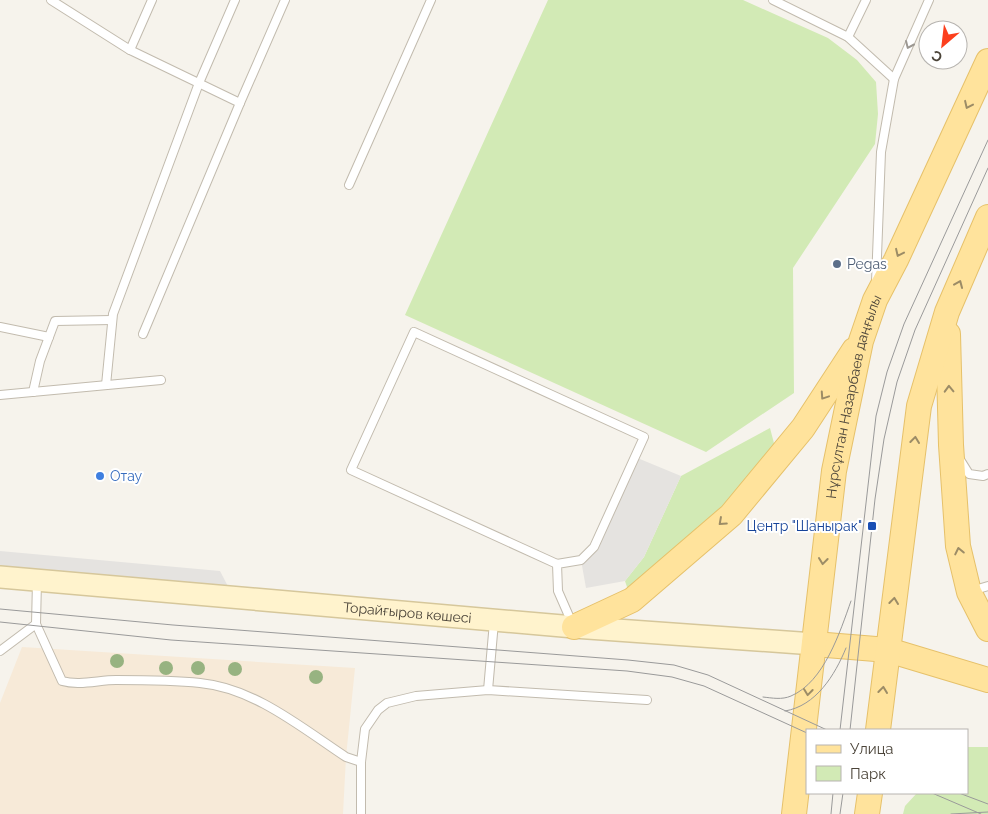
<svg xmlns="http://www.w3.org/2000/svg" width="988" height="814" viewBox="0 0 988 814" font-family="Raleway,sans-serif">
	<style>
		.commercial { fill: #f7ead8 }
		.green { fill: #d2eab5 }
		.parking { fill: #e5e3e0 }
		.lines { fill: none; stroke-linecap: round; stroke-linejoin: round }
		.lane-casing { stroke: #c2bbae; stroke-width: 10 }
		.secondary-casing { stroke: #d6c79b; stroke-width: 24 }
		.primary-casing { stroke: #e6c16a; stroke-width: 26 }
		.lane { stroke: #fff; stroke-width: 8 }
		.secondary { stroke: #fff3cd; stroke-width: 21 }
		.primary { stroke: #ffe39c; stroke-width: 24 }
		.tram { stroke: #9a9a9a; stroke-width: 1 }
		.tree { fill: #97b381 }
		.oneway { stroke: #9c9892 }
		.oneway2 { stroke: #9c8c66 }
		.service-dot { fill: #5c6f8a; stroke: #fff; stroke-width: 2 }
		.shop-dot { fill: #3f7fe0; stroke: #fff; stroke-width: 2 }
		.transit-dot { fill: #1a4fb4; stroke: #fff; stroke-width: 2 }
		.labels { text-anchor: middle; stroke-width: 4; stroke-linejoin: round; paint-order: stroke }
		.service-label { font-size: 14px; fill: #4e5e75; stroke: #fff; text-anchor: start }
		.street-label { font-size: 14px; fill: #4b4439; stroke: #fff }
		.shop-label { font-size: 14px; fill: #366cbe; stroke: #fff; text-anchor: start }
		.transit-label { font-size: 14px; fill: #164399; stroke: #fff; text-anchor: end }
	</style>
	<rect width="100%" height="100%" fill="#f6f3ec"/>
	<polygon class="commercial" points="22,647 355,668 346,757 343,814 0,814 0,703"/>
	<g class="green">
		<polygon points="548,0 743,0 828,38 857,60 876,82 878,114 875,144 793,268 794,393 706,452 405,315"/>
		<polygon points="770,428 775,447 723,510 628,590 625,581 644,557 681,476"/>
		<polygon points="967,747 988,747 988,814 903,814 905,806 917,793 967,793"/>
	</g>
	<g class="parking">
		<polygon points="635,457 681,476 644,557 625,581 586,588 581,560 594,547"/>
		<polygon points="0,551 220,571 234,598 0,577"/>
	</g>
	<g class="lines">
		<defs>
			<g id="lane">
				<polyline points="51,0 130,50 240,103 285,0"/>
				<polyline points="773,0 848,37 894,79"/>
				<polyline points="848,37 866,0"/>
				<polyline points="130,50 152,0"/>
				<polyline points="349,185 431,0"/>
				<polyline points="876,282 881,152 894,79 929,0"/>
				<polyline points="0,327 49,337"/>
				<polyline points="143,334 240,103"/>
				<polyline points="106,385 113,314 199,83 235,0"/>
				<polyline points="33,392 40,361 55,321 112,320"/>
				<polyline points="0,395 161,380"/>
				<polyline points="959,458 969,474 983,476 988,474"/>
				<polyline points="557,564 351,470 414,332 644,437 594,547 581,560 557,564 558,591 572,623"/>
				<polyline points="971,591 988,586"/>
				<path d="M36 624 62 681C79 686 99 680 116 680 143 680 173 680 200 683 254 688 302 728 346 757L361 762"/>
				<polyline points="0,651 36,624 37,581"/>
				<polyline points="488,690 494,622"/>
				<polyline points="361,814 361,762 365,729 378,710 387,703 416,696 488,690 647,700"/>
			</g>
			<g id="secondary">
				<path id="s1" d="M0 577 574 627 814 644"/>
			</g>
			<g id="primary">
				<polyline points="948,334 951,445 958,546 969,592 988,629"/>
				<polyline points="574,627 632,600 731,515 803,428 854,350"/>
				<polyline points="814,644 888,650 988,680"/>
				<polyline points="878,730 919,406 947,312 988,217"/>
				<path id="s2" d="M794 814 834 471 861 341 875 300 896 260 988 61"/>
				<polyline points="867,814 870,793"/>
			</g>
		</defs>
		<use href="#lane" class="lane-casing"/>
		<use href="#secondary" class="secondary-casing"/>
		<use href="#primary" class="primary-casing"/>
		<use href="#lane" class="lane"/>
		<use href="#secondary" class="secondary"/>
		<use href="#primary" class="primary"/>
		<g class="tram">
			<polyline points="0,609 173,625 628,660 674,665 708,675 827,730"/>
			<polyline points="0,622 171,640 627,671 672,677 704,686 807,733"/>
			<path d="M763 697C772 698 782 700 791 696 824 682 840 632 851 601"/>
			<path d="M785 711C816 706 835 675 846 648"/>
			<polyline points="840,730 876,416 887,372 904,324 988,140"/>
			<polyline points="850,730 875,499 884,439 897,382 915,330 988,168"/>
			<polyline points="932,793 981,814"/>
			<polyline points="959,793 988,804"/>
			<polyline points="831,814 833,793"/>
			<polyline points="840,814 843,793"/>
			<polyline points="951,814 988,812"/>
		</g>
	</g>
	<g class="tree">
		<circle cx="117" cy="661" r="7"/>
		<circle cx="166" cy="668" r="7"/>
		<circle cx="198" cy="668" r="7"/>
		<circle cx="235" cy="669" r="7"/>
		<circle cx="316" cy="677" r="7"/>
	</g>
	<defs><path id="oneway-chevron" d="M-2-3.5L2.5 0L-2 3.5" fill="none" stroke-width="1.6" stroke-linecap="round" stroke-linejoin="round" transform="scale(1.25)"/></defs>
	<use class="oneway" href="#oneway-chevron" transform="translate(909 45) rotate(114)"/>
	<g class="oneway2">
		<use href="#oneway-chevron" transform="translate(968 105) rotate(115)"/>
		<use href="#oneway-chevron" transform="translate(899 253) rotate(115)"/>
		<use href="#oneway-chevron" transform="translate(959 284) rotate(-67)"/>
		<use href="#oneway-chevron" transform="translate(949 389) rotate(-92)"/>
		<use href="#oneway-chevron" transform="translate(824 396) rotate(124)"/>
		<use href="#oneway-chevron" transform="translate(915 440) rotate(-83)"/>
		<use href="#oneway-chevron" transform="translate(722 522) rotate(138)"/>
		<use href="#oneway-chevron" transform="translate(959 551) rotate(-102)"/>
		<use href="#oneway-chevron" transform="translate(823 561) rotate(97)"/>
		<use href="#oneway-chevron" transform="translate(894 601) rotate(-83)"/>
		<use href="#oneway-chevron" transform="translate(883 690) rotate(-83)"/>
		<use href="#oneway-chevron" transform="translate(808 692) rotate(97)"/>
	</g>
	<circle class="service-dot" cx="837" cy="264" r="5"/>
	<circle class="shop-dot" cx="100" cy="476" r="5"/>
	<rect class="transit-dot" x="867" y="521" width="10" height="10" rx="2.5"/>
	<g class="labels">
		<g class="service-label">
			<text x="847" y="269">Pegas</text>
		</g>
		<g class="street-label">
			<text dy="5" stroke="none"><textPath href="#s2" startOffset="422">Нұрсұлтан Назарбаев даңғылы</textPath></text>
			<text dy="5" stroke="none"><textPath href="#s1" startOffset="409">Торайғыров көшесі</textPath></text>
		</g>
		<g class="shop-label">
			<text x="110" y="481">Отау</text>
		</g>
		<g class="transit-label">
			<text x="862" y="531">Центр "Шанырак"</text>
		</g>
	</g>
	<rect x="806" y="729" width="162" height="65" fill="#ffffff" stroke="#b7b4b0"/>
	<rect x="816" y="745" width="25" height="8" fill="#ffe39c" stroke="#b7b4b0"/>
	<text x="850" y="754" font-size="15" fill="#4b4439">Улица</text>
	<rect x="816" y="766" width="25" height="15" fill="#d2eab5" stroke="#b7b4b0"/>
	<text x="850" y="779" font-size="15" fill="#4b4439">Парк</text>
	<g transform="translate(943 45) rotate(208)"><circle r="24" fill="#ffffff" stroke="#b7b4b0"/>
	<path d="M0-4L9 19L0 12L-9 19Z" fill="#fc3f1d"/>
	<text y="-8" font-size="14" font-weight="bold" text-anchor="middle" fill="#4b4439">С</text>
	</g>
</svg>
